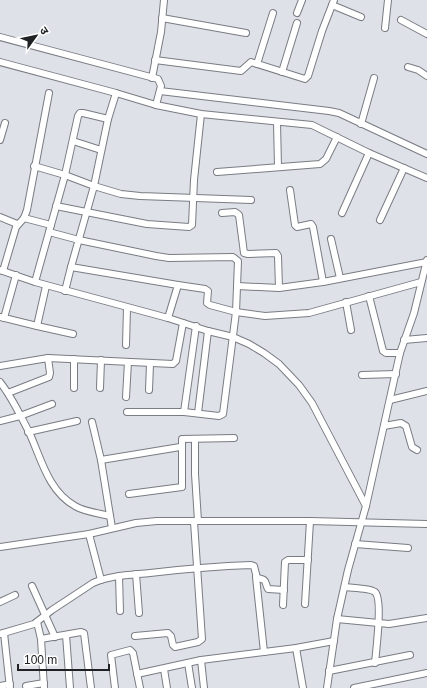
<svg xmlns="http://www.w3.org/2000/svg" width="427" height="688" viewBox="0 0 427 688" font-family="Arial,'Noto Sans Devanagari',sans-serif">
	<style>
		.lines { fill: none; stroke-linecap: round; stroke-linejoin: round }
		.minor-casing { stroke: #797c82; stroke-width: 8 }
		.minor { stroke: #fff; stroke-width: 6 }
	</style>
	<rect width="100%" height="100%" fill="#dee1e8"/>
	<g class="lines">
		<defs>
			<g id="minor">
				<polyline points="332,5 361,17"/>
				<polyline points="297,13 302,0"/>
				<polyline points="162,18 246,33"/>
				<polyline points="401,20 427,34"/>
				<polyline points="385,28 388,0"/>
				<polyline points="0,37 158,79 161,86 156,105"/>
				<polyline points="155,60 241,71 251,62 305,79 308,76 322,31 334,0"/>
				<polyline points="0,62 116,93 156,105 201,114 312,125 369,153 427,178"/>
				<polyline points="257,64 273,13"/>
				<polyline points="408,67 418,70 427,76"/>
				<polyline points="282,72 297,23"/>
				<polyline points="152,78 161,32 164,0"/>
				<polyline points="160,91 329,111 339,113 427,154"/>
				<polyline points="116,93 108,119 94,186 71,267 178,285 205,289 208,291 207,303 210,305 236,312 265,316 309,313 421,282"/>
				<polyline points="277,122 278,167"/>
				<polyline points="361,124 374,78"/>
				<polyline points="0,140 5,123"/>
				<polyline points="73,141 101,150"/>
				<polyline points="34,166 65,175 94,186 121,194 140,196 251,200"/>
				<polyline points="217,172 320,164 326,159 337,137"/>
				<polyline points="290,190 295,225 297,227 311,224 313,227 323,282"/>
				<polyline points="56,206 147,224 189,227 192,225 194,180 201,114"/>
				<polyline points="222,213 235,212 239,215 244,253 248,254 276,253 278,256 279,288"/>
				<polyline points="342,213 369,153"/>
				<polyline points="0,217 17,224"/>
				<polyline points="24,218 51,225"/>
				<polyline points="380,220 404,168"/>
				<polyline points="49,232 79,240 156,256 169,258 233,257 238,261 236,312 223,414 219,416 184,412 127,412"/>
				<polyline points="331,239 340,278"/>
				<polyline points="0,270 35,282 168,318 208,331 233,337 249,344 264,353 279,364 299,385 312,403 366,506"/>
				<polyline points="3,271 16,227 24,218 27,210 49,93"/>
				<polyline points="35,282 65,175 78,116 80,113 83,113 108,119"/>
				<polyline points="46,286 37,326 73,334"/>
				<polyline points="237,286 279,288 323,282 427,262"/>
				<polyline points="65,291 71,267"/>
				<polyline points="369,296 383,351 386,353 400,353"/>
				<polyline points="346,302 351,330"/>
				<polyline points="0,317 37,326"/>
				<polyline points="4,318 16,275"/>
				<polyline points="168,318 178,285"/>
				<polyline points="404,340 427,338"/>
				<polyline points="126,345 127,308"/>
				<polyline points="74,359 74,388"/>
				<polyline points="0,366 48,358 173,364 176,361 183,323"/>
				<polyline points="362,375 396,374"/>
				<path d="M0 382C12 397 20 415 29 432 41 458 48 491 75 506 85 512 98 513 110 516"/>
				<polyline points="100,388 101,360"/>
				<polyline points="149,390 150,364"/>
				<polyline points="8,393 49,377 50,373 48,358"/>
				<polyline points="126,397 128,362"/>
				<polyline points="390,400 427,391"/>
				<polyline points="184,412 196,326"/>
				<polyline points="198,413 208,331"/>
				<polyline points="0,421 20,416 52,404"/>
				<polyline points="92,422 101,460 112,528"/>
				<polyline points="384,426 401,423 406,426 412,447 417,450"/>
				<polyline points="28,432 77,421"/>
				<polyline points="195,439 195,474 198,521"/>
				<polyline points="101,460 180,447 182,445 182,439 234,438"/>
				<polyline points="129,494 182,487 182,446"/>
				<polyline points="89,534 101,580"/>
				<polyline points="355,544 408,548"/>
				<polyline points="0,547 89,534 136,523 157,521 310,521 427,524"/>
				<polyline points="136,574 139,613"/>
				<polyline points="119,576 120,611"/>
				<polyline points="256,577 264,652"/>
				<polyline points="32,586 55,637"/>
				<path d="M345 587C351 588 371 588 375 592 383 599 376 651 375 663"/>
				<polyline points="0,602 15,595"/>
				<polyline points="305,604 310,521"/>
				<polyline points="283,605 285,562 288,560 308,560"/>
				<polyline points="337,619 389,624 427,618"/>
				<polyline points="37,622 41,639 44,688"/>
				<polyline points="4,633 10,688"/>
				<path d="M0 634 34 624 52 610 93 583C111 575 131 575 150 573 184 569 217 566 251 565L254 566 257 578C268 580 264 581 268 589L284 590"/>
				<polyline points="66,635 70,688"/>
				<polyline points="135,636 168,633 171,636 173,645 175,647 198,642 202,639 194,522"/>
				<polyline points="41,639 81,632 84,633 91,688"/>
				<polyline points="296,648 303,688"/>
				<polyline points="201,660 204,688"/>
				<polyline points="188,663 192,688"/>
				<polyline points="164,669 167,688"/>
				<polyline points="329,671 410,655"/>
				<polyline points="137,674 201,660 296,648 334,641"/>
				<polyline points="0,686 10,684"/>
				<polyline points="26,686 44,683"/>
				<polyline points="115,688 111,655 130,650 133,653 140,688"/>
				<polyline points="327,688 337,619 348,570 366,506 400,353 414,313 427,260"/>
				<polyline points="354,688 427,673"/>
			</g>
		</defs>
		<use href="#minor" class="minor-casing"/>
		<use href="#minor" class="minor"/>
	</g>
	<g transform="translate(36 36) rotate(57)" stroke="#ffffff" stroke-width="3" paint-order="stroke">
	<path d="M0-3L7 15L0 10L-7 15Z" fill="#202124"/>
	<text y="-6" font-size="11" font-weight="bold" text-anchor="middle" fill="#202124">उ</text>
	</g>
	<path d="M18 664v6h91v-6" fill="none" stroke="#202124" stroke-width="2"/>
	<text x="24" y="664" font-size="12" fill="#202124" stroke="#ffffff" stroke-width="3" paint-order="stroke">100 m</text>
</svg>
